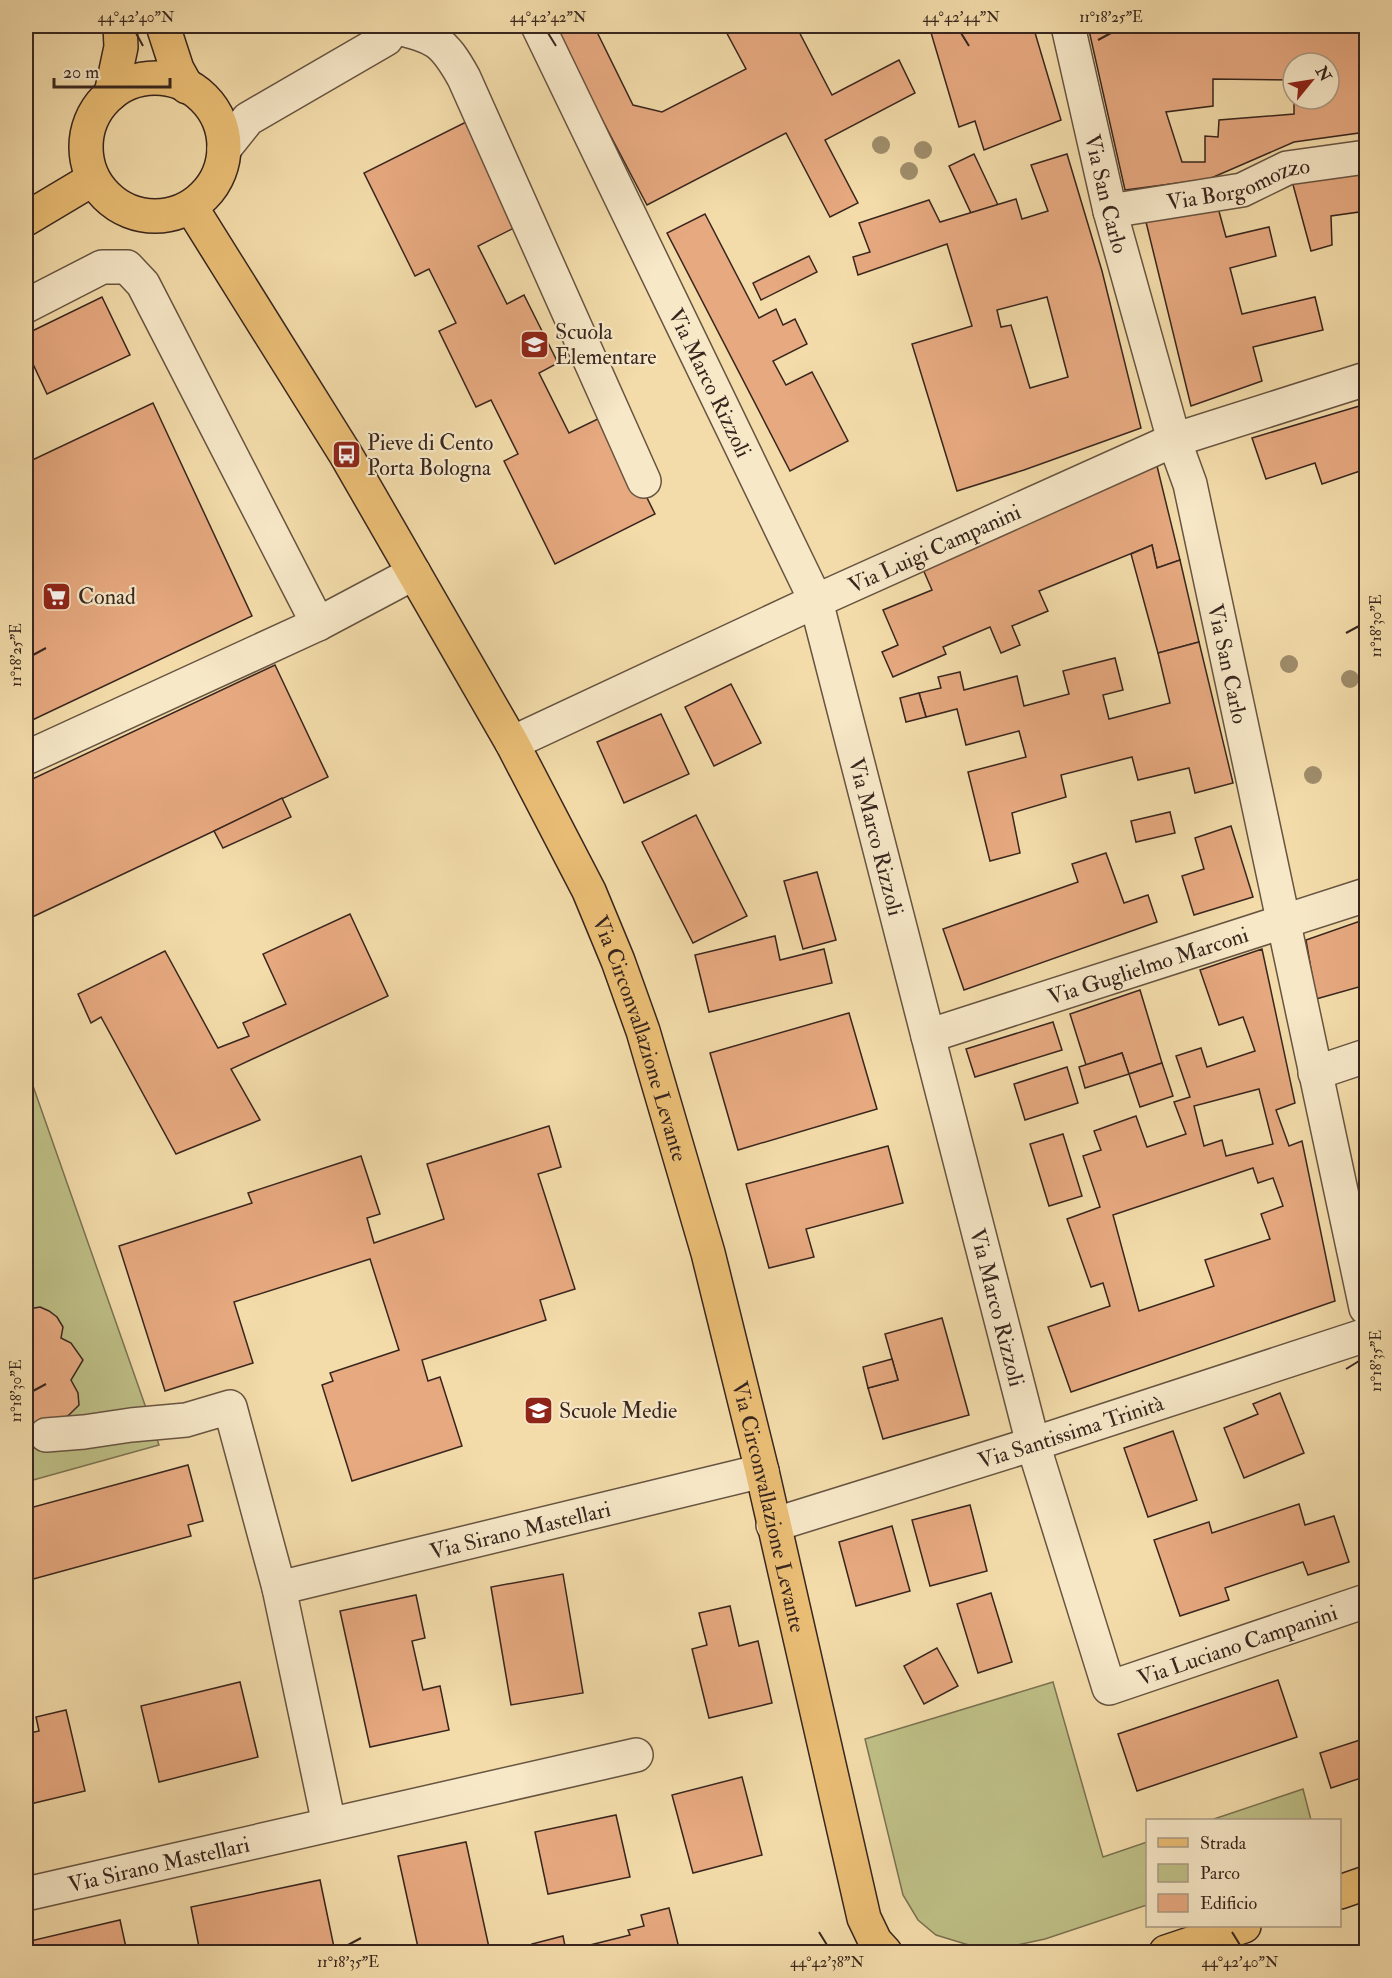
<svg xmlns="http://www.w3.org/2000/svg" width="1392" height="1978" viewBox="0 0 1392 1978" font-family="'IM FELL Double Pica',serif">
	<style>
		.green { fill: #bebf86; stroke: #7b7252; stroke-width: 1.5 }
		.building { fill: #e7a980; stroke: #38261e; stroke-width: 1.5; fill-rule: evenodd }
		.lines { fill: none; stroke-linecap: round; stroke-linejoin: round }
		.minor-casing { stroke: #675441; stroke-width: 36 }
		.major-casing { stroke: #38261e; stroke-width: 36 }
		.minor { stroke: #f7e8c8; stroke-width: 33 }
		.major { stroke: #eabe75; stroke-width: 33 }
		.tree { fill: #9f8d6b }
		.ticks { fill: none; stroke: #38261e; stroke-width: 2 }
		.labels { text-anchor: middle; stroke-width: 4.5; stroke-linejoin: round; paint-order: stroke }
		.street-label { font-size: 22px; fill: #38261e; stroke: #f7e8c8 }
		.poi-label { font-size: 22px; fill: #38261e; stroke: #f7e8c8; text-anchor: start }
		.neatline { fill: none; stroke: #38261e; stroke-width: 2 }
		.ticks-label { font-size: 15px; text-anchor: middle; fill: #38261e }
	</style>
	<rect width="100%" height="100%" fill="#f3dcaa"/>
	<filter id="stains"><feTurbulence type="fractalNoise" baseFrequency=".00333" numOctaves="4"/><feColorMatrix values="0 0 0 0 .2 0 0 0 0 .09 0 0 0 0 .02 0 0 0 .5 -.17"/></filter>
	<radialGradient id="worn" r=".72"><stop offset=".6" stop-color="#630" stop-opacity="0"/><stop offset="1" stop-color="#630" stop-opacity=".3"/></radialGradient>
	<g class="green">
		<polygon points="26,1066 159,1445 26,1482"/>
		<polygon points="1053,1682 1103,1857 1147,1842 1147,1905 1045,1939 1013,1946 985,1950 936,1935 918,1920 903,1895 865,1739"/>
		<polygon points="1303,1789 1311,1820 1211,1820"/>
	</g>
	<g class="building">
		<polygon points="553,26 594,26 633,105 662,112 746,69 723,26 796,26 832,95 899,60 915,93 825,140 858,203 830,217 786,133 647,205"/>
		<polygon points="929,26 1033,26 1061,120 984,150 975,121 959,127"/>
		<path d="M1088 26H1366V132L1294 142 1209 179 1125 190ZM1293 63H1329V99H1294V114L1219 120 1218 137 1205 136V162H1182L1166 112 1213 106V79L1293 80Z"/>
		<polygon points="472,119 524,223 478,246 507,304 524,295 558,363 539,373 569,433 606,415 655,514 555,564 504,461 518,454 491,400 476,407 439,331 456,323 429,269 415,276 364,173"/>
		<polygon points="974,154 998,205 971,213 949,166"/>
		<path d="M1067 154 1102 271 1141 428 1024 470 957 491 912 344 972 326 947 244 858 275 853 257 870 252 859 223 929 200 940 222 1016 199 1022 219 1048 211 1031 165ZM1047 297 1068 377 1030 388 1011 325 1001 327 997 310Z"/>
		<polygon points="1366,173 1366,211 1331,216 1332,245 1311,251 1292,181"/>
		<polygon points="1217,204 1226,237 1269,227 1276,256 1230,268 1242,314 1315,297 1323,330 1253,347 1262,381 1191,406 1146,222"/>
		<polygon points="705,214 759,318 776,309 783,325 795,319 807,344 773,361 786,385 812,372 848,441 790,471 667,233"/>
		<polygon points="809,256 817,272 761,300 753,283"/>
		<polygon points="102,297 130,355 47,394 26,349 26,334"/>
		<polygon points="153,403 252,616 26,723 26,463"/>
		<polygon points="1366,404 1366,469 1322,484 1315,463 1266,479 1252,438"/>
		<polygon points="1157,466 1180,560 1157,568 1152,545 1039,591 1048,611 1012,626 1020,645 1001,653 990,627 943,647 946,654 893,677 882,652 898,645 883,610 932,590 922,567"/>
		<polygon points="1152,545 1157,568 1180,560 1199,642 1158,653 1131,554"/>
		<polygon points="1199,642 1233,783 1195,793 1189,768 1138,780 1132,757 1061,775 1066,797 1012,813 1020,853 990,861 968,772 1026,757 1019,731 966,745 957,709 926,717 919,693 941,688 938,677 960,672 964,690 1017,676 1024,706 1069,694 1063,671 1115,658 1123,690 1103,695 1109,719 1170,703 1158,653"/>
		<polygon points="275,665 328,777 26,920 26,782"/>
		<polygon points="731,684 761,743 714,766 685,707"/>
		<polygon points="919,693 926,717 906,722 900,698"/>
		<polygon points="661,714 689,774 624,803 597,742"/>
		<polygon points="282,798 291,817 223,848 214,831"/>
		<polygon points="1170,812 1175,833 1136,842 1131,821"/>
		<polygon points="696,815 747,916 693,943 642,842"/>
		<polygon points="1231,826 1253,897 1194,915 1182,876 1204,869 1195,838"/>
		<polygon points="1106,853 1124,903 1148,895 1157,922 964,990 943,929 1078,882 1072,864"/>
		<polygon points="817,872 836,940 803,949 784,881"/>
		<polygon points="350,914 388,996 231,1069 260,1120 176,1154 101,1017 91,1023 78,994 165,951 218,1048 249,1036 243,1023 286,1004 263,954"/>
		<polygon points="1366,919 1366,985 1316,999 1306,940"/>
		<polygon points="775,936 780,960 824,949 832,983 709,1012 695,955"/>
		<path d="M1262 949 1295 1103 1276 1110 1289 1146 1302 1141 1335 1301 1071 1392 1048 1327 1110 1306 1103 1283 1091 1287 1067 1219 1100 1207 1083 1156 1101 1150 1094 1131 1136 1116 1147 1147 1186 1134 1174 1102 1190 1097 1176 1056 1201 1048 1207 1067 1255 1051 1243 1017 1219 1025 1200 970ZM1259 1089 1273 1144 1226 1156 1222 1140 1204 1146 1194 1106ZM1253 1168 1258 1183 1273 1178 1283 1206 1261 1214 1270 1239 1205 1260 1214 1286 1139 1311 1113 1215Z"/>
		<polygon points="1140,990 1162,1063 1129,1074 1122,1053 1086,1065 1070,1014"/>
		<polygon points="849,1013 877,1109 738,1150 710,1053"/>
		<polygon points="1053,1022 1062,1050 975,1077 966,1049"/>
		<polygon points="1122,1053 1129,1074 1085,1088 1079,1067"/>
		<polygon points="1162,1063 1173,1096 1140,1107 1129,1074"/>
		<polygon points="1067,1067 1078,1103 1025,1120 1014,1084"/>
		<polygon points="549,1126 561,1167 538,1174 575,1289 540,1300 546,1320 422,1360 428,1381 440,1377 462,1446 352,1481 322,1385 333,1381 330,1373 399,1350 370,1259 234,1302 253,1363 165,1391 119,1246 252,1203 248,1193 361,1156 380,1214 367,1218 374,1243 444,1219 427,1164"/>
		<polygon points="1063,1134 1082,1196 1049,1206 1030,1144"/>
		<polygon points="888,1146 903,1203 806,1229 814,1257 769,1268 746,1184"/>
		<polygon points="40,1307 49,1311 57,1317 63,1327 61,1338 71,1343 83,1360 71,1380 78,1393 79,1405 69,1415 33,1437 32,1446 26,1450 26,1313 29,1309"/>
		<polygon points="942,1318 969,1415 883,1439 868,1388 898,1380 885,1334"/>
		<polygon points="892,1359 898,1380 868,1388 863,1367"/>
		<polygon points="1280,1393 1304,1453 1244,1478 1224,1428 1258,1414 1253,1404"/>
		<polygon points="1173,1431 1197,1500 1148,1517 1124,1448"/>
		<polygon points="188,1465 203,1521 188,1525 191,1536 26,1581 26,1509"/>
		<polygon points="1299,1504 1305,1525 1334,1516 1349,1562 1308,1575 1303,1562 1225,1588 1229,1600 1180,1616 1154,1540 1209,1522 1212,1533"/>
		<polygon points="970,1505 987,1571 930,1586 912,1520"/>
		<polygon points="892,1526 910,1591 856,1606 839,1542"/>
		<polygon points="563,1574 583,1693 511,1705 491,1587"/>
		<polygon points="991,1593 1012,1662 978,1673 957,1604"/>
		<polygon points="416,1595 425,1638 412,1641 423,1690 440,1686 449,1730 370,1747 340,1611"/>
		<polygon points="730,1606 739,1646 758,1641 772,1703 709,1718 692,1649 707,1645 699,1613"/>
		<polygon points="937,1648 958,1686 924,1704 904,1666"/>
		<polygon points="1278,1680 1297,1737 1137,1791 1118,1734"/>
		<polygon points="240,1682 258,1757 159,1782 141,1706"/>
		<polygon points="66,1710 85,1791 26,1805 26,1734 39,1731 36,1717"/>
		<polygon points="1366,1738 1366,1783 1364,1777 1331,1788 1320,1753"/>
		<polygon points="742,1777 762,1855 693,1873 672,1795"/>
		<polygon points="616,1815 630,1877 548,1894 535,1832"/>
		<polygon points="466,1842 490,1952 419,1952 398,1856"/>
		<polygon points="320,1880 335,1952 200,1952 191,1907"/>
		<polygon points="669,1908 680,1952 535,1952 532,1944 563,1936 566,1951 630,1935 628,1930 644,1926 641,1915"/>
		<polygon points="120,1920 127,1952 26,1952 26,1942"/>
	</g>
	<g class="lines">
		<defs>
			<g id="minor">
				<path id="s1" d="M538 26 816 601 1033 1444 1109 1688 1366 1601"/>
				<path id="s2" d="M1068 26 1110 211 1174 440 1190 484 1366 1308"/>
				<path d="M394 27C435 37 443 40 464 78L644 481"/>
				<polyline points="224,149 248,119 386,39 394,26"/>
				<path id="s3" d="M1110 211 1242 190 1287 168 1366 157"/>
				<polyline points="26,306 102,267 127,267 143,284 318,624"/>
				<path id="s4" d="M512 743 816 601 1174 440 1366 379"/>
				<polyline points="26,758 318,624 414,573"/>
				<path id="s5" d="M928 1036 1366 895"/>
				<polyline points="1315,1073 1366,1056"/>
				<polyline points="46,1435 84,1432 131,1425 186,1420 230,1407 279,1588 329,1824"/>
				<path id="s6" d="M773 1525 1033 1444 1366 1335"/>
				<path id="s7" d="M279 1588 762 1471"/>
				<path id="s8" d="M26 1894 636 1755"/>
			</g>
			<g id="major">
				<polyline points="163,26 177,69 187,87"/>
				<circle cx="155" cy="147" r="69"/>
				<polyline points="111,94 121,47 120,26"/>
				<path id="s9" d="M191 207 346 455 512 743 589 891 618 961 643 1031 708 1253 762 1471 864 1918 875 1941 885 1952"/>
				<polyline points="26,219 93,179"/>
				<polyline points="1340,1892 1366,1883"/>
				<polyline points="1166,1952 1244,1926"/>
			</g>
		</defs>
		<use href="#minor" class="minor-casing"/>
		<use href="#major" class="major-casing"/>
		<use href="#minor" class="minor"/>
		<use href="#major" class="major"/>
	</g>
	<g class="tree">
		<circle cx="881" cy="145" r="9"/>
		<circle cx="923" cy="150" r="9"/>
		<circle cx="909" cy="171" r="9"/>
		<circle cx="1289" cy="664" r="9"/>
		<circle cx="1350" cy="679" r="9"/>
		<circle cx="1313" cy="775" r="9"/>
	</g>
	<path class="ticks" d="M136 33 143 46M548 33 556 46M961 33 969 46M1098 40 1111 33M1346 633 1359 626M33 655 46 648M1346 1369 1359 1361M33 1391 46 1384M819 1932 827 1945M1232 1932 1240 1945M348 1945 361 1938"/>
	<defs>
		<symbol id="school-square" viewBox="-11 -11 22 22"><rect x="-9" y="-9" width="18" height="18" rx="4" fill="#8f2418" stroke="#f7e8c8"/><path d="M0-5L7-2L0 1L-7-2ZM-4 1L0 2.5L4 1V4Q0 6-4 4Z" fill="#fff"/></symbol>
		<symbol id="bus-square" viewBox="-11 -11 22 22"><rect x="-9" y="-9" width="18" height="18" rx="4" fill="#8f2418" stroke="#f7e8c8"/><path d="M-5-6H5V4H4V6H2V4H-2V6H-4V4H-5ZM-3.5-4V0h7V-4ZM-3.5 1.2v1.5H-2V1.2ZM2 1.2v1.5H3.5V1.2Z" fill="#fff"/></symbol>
		<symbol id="supermarket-square" viewBox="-11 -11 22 22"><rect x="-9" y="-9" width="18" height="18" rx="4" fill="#8f2418" stroke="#f7e8c8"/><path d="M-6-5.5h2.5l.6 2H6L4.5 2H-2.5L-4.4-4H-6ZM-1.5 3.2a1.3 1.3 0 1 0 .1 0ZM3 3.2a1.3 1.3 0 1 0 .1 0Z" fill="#fff"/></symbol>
	</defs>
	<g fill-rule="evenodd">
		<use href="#school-square" x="518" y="328" width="33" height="33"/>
		<use href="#bus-square" x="330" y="438" width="33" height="33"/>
		<use href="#supermarket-square" x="40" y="580" width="33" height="33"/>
		<use href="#school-square" x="522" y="1394" width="33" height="33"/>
	</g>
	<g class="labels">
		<g class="street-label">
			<text dy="8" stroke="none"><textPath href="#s3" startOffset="132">Via Borgomozzo</textPath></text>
			<text dy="8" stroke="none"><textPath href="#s2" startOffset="172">Via San Carlo</textPath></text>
			<text dy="8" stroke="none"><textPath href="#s1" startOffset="396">Via Marco Rizzoli</textPath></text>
			<text dy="8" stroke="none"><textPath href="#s4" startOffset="465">Via Luigi Campanini</textPath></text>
			<text dy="8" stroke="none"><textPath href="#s2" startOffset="658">Via San Carlo</textPath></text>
			<text dy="8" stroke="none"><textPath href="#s1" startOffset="882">Via Marco Rizzoli</textPath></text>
			<text dy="8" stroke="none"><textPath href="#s5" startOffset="231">Via Guglielmo Marconi</textPath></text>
			<text dy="8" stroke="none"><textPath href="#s9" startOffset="948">Via Circonvallazione Levante</textPath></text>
			<text dy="8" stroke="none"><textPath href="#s1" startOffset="1368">Via Marco Rizzoli</textPath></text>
			<text dy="8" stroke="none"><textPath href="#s6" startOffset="312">Via Santissima Trinità</textPath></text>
			<text dy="8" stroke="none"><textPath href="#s9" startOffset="1434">Via Circonvallazione Levante</textPath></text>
			<text dy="8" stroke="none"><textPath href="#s7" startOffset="248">Via Sirano Mastellari</textPath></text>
			<text dy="8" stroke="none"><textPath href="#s1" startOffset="1900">Via Luciano Campanini</textPath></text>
			<text dy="8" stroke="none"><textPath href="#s8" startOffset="136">Via Sirano Mastellari</textPath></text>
		</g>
		<g class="poi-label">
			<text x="555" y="339">Scuola<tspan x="555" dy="25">Elementare</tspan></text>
			<text x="367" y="450">Pieve di Cento<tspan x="367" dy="25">Porta Bologna</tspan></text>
			<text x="78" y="604">Conad</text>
			<text x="559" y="1418">Scuole Medie</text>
		</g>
	</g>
	<rect width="1392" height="1978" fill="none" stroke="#f3dcaa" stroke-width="66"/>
	<rect x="1146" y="1819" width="195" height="108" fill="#f7e8c8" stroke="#ab9a84" stroke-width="1.5"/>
	<rect x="1158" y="1838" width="30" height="9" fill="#eabe75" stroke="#ab9a84" stroke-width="1.5"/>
	<text x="1200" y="1849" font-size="18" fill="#38261e">Strada</text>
	<rect x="1158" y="1864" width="30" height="18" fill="#bebf86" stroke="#ab9a84" stroke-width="1.5"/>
	<text x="1200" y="1879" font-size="18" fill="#38261e">Parco</text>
	<rect x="1158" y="1894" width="30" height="18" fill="#e7a980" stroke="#ab9a84" stroke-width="1.5"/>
	<text x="1200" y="1909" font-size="18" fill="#38261e">Edificio</text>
	<g transform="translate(1311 81) rotate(60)"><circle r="28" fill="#f7e8c8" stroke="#ab9a84" stroke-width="1.5"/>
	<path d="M0-4.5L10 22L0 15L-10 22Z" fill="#8f2418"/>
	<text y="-9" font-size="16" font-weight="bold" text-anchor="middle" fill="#38261e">N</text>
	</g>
	<path d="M54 78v9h116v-9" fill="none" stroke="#38261e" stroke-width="3"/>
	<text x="63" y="78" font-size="18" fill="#38261e" stroke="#f7e8c8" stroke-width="4.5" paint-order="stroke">20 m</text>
	<rect x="33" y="33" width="1326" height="1912" class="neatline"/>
	<g class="ticks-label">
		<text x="136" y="22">44°42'40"N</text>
		<text x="548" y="22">44°42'42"N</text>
		<text x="961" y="22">44°42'44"N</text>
		<text x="1111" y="22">11°18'25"E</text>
		<text transform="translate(1376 626) rotate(-90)" y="5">11°18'30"E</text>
		<text transform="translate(16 655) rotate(-90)" y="5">11°18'25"E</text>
		<text transform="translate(1376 1361) rotate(-90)" y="5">11°18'35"E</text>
		<text transform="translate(16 1391) rotate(-90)" y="5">11°18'30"E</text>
		<text x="348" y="1967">11°18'35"E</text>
		<text x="827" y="1967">44°42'38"N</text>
		<text x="1240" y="1967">44°42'40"N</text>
	</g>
	<rect width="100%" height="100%" filter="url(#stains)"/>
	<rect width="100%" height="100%" fill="url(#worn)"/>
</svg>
